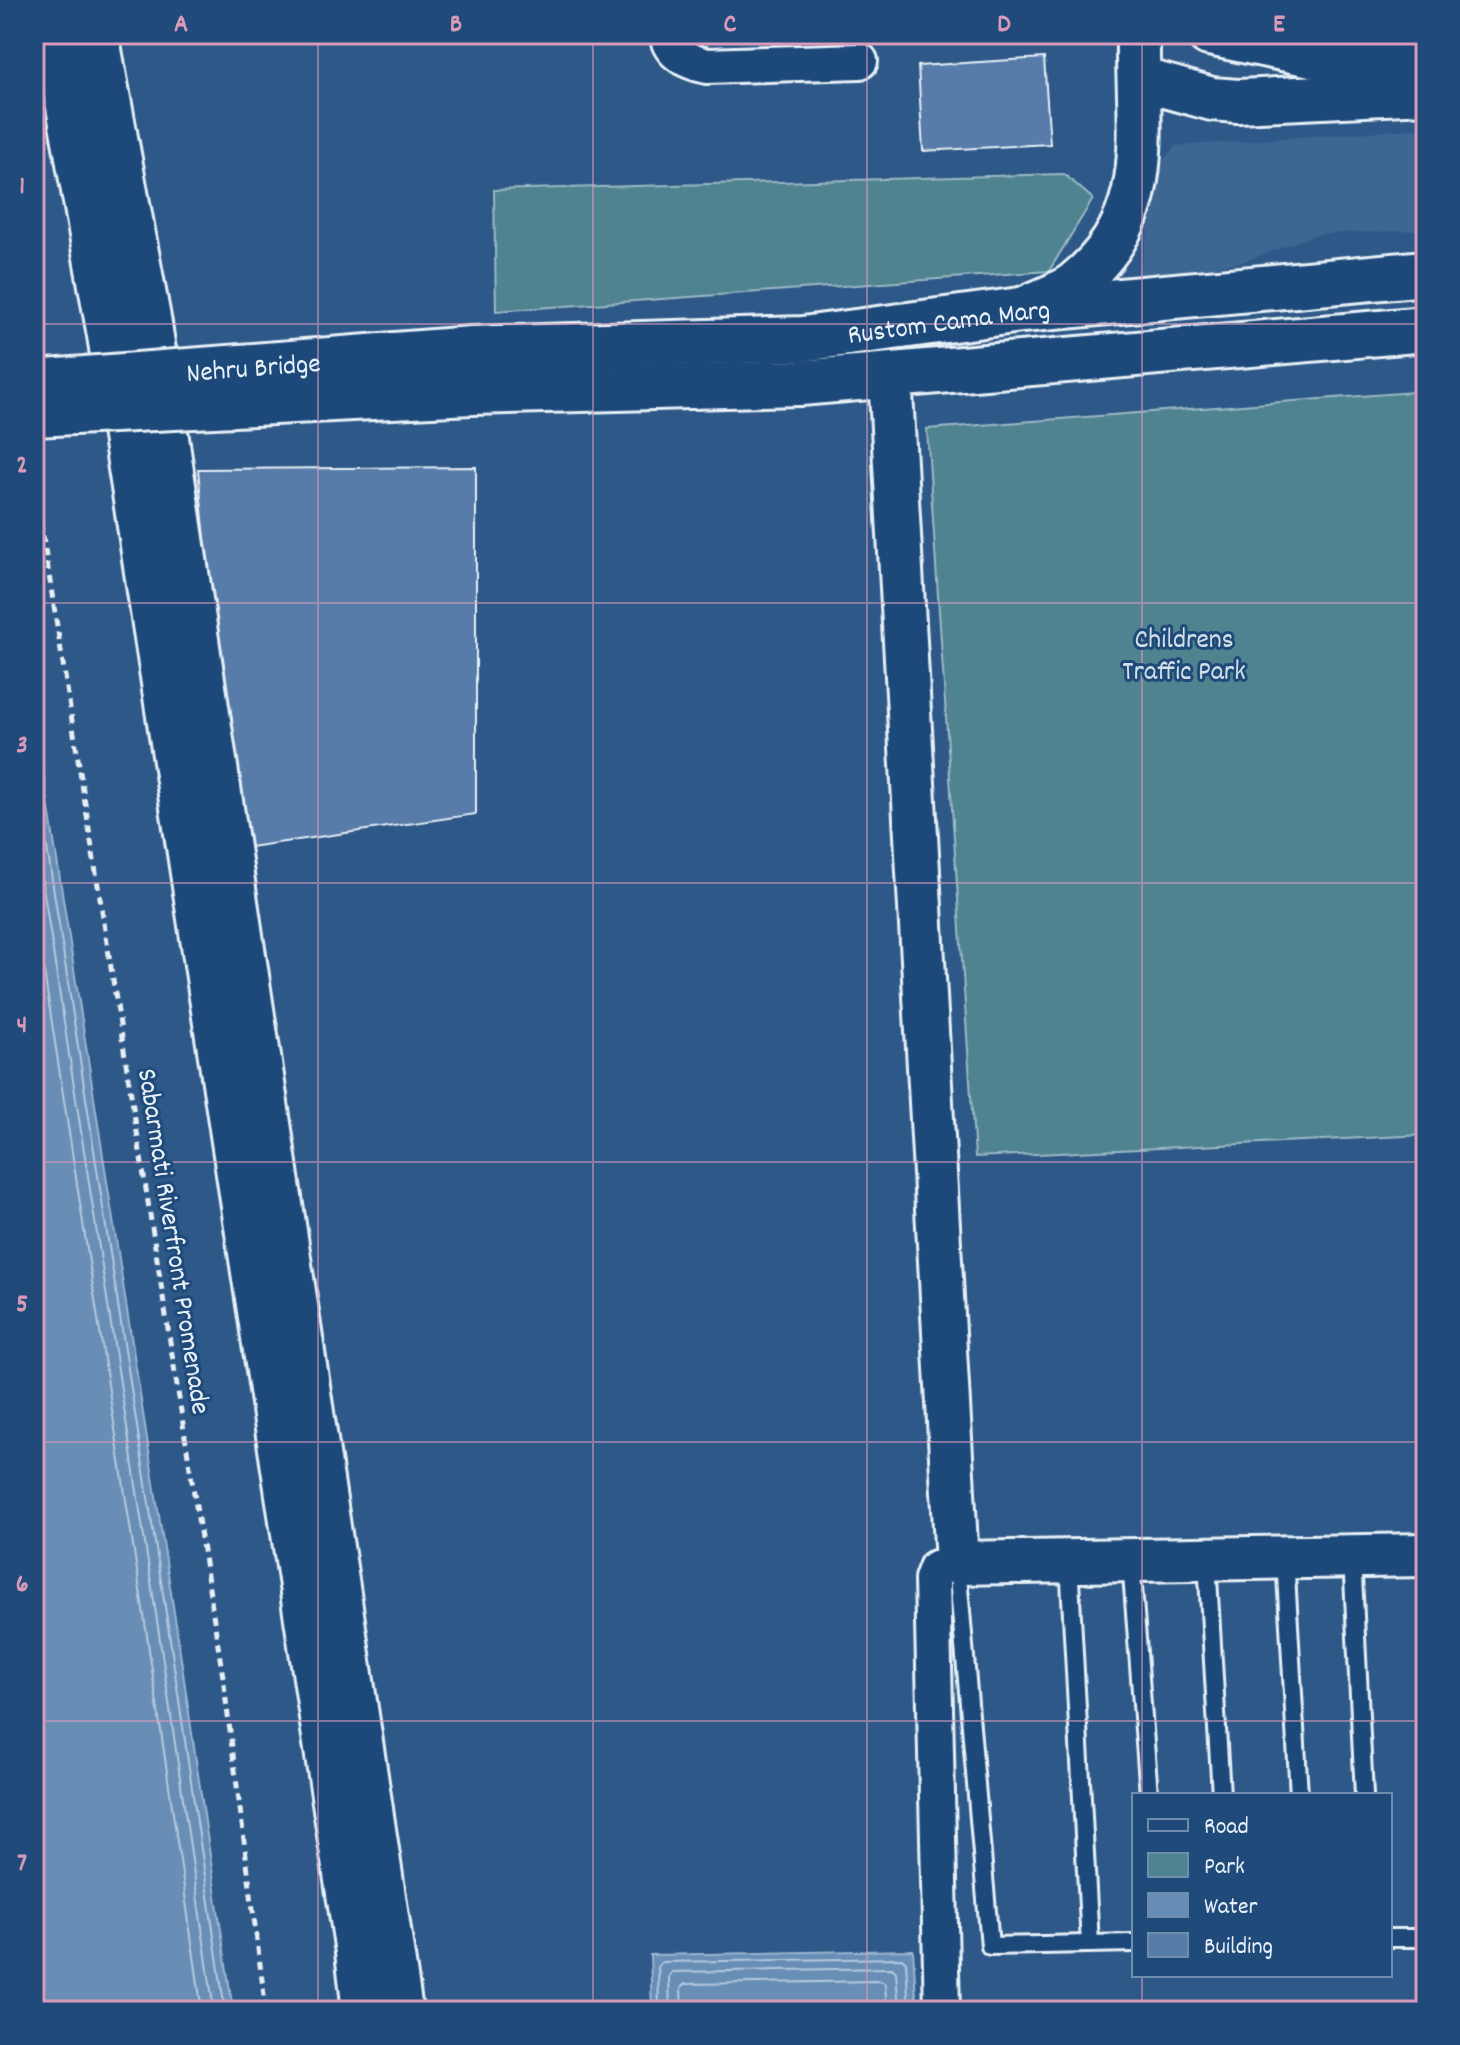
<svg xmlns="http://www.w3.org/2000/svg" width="1460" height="2045" viewBox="0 0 1460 2045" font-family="Dekko,sans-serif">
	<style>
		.built { fill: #3e6693 }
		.green { fill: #4f8390; stroke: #9cbac4; stroke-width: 2 }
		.water { fill: #688eb6; stroke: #9bb6d0; stroke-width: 2 }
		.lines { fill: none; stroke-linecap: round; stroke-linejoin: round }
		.shore { stroke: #b5c9de; stroke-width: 2 }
		.building { fill: #587ca9; stroke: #e8f1f8; stroke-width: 2 }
		.service-casing { stroke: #e8f1f8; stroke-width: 22 }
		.minor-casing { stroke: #e8f1f8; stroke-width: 40 }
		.tertiary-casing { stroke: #e8f1f8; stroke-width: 48 }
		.secondary-casing { stroke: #e8f1f8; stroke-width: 50 }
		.path { stroke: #e8f1f8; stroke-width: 5; stroke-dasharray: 8 6; stroke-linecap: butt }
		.service { stroke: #1f4a7a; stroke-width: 16 }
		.minor { stroke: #1f4a7a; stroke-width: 34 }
		.tertiary { stroke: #1f4a7a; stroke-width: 42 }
		.secondary { stroke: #1f4a7a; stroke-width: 44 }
		.secondary-bridge-casing { stroke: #e8f1f8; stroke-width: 50; stroke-linecap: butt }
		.secondary-bridge { stroke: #1f4a7a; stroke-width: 44 }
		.grid { fill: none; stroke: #d99ab9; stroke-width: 2; stroke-opacity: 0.55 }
		.labels { text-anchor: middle; stroke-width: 6; stroke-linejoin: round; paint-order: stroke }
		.street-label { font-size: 28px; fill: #e8f1f8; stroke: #1f4a7a }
		.park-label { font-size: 28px; fill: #d1e0e8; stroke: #1f4a7a }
		.neatline { fill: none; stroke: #d99ab9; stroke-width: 3 }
		.grid-label { font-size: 26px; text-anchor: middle; font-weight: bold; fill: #d99ab9 }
	</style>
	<rect width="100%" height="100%" fill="#2e5887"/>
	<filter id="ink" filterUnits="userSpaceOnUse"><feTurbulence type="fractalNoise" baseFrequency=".0125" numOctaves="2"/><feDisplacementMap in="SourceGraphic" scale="16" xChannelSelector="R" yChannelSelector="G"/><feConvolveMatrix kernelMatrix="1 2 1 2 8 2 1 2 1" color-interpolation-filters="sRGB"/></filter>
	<g filter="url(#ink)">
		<polygon class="built" points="1426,128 1426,230 1318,234 1242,262 1138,279 1162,162 1175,146"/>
		<g class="green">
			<polygon points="1064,174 1093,199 1049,271 496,311 494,190"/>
			<polygon points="1426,391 1426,1135 975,1157 927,429"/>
		</g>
		<g class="water">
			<polygon points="34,712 176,1625 233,2011 34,2011"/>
			<polygon points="913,1950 917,2011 652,2011 650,1955"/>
		</g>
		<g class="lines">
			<g class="shore">
				<polyline points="34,764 168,1626 225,2011"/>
				<polyline points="34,829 158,1627 214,2011"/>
				<polyline points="34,907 146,1629 202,2011"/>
				<polyline points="659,2011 658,1966 662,1962 902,1958 906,1962 909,2011"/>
				<polyline points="670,2011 669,1976 672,1972 892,1968 896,1972 899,2011"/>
				<polyline points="682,2011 681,1988 685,1984 881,1981 885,1984 887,2011"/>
			</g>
		</g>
		<g class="building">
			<polygon points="1044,58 1050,144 923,151 918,66"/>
			<polygon points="476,467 476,814 236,849 198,469"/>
		</g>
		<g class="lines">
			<defs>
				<g id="service">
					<polyline points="1352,1557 1364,1795"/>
					<polyline points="1285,1558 1299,1795"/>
					<polyline points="1131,1561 1149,1795"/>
					<polyline points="1207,1561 1221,1795"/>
					<polyline points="1069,1562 1090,1944"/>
					<polyline points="957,1565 990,1946 1134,1943"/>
					<polyline points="1390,1938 1426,1938"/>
				</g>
				<g id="minor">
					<path d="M667 34C670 55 690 62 707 66L860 61"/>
					<polyline points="942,2011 932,1579 936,1568 957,1563"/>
				</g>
				<g id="tertiary">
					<polyline points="1209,34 1321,57 1361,57 1426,51"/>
					<polyline points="1140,79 1212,99 1238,101 1426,92"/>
					<path d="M1025 308C1041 300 1061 294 1075 283 1160 216 1136 128 1138 34"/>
					<polyline points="890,375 957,1563 1426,1555"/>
				</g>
				<g id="secondary">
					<polyline points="56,34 110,335 135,493 358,1952 365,2011"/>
					<polyline points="96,34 149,324 400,2011"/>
					<path id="s1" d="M472 349 803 339 1021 310 1426 273"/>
					<polyline points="471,392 800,383 1426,329"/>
				</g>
			</defs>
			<use href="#service" class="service-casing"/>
			<use href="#minor" class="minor-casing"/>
			<use href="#tertiary" class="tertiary-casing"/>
			<use href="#secondary" class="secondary-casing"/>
			<polyline class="path" points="34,480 223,1677 266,2011"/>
			<use href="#service" class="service"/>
			<use href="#minor" class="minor"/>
			<use href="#tertiary" class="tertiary"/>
			<use href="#secondary" class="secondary"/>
			<defs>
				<g id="secondary-bridge">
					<path id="s2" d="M34 383 472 349"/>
					<polyline points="34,414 471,392"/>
				</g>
			</defs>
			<use href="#secondary-bridge" class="secondary-bridge-casing"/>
			<use href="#secondary-bridge" class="secondary-bridge"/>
		</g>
	</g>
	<path class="grid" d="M318 34V2011M593 34V2011M867 34V2011M1142 34V1795M34 324H1426M34 603H1426M34 883H1426M34 1162H1426M34 1442H1426M34 1721H1426M1142 1975V2011"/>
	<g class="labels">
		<g class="street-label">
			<text dy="10" stroke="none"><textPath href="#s1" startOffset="478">Rustom Cama Marg</textPath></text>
			<text dy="10" stroke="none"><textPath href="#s2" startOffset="220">Nehru Bridge</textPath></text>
			<text transform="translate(176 1241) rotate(81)" y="10">Sabarmati Riverfront Promenade</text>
		</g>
		<g class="park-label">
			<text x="1184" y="647">Childrens<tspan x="1184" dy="32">Traffic Park</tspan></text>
		</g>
	</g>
	<rect width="1460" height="2045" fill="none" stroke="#1f4a7a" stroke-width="88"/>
	<rect x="1132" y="1793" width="260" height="184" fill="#1f4a7a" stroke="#6f8dac" stroke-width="2"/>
	<rect x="1148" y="1819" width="40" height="12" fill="#1f4a7a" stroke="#6f8dac" stroke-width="2"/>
	<text x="1204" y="1833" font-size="24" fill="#e8f1f8">Road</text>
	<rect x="1148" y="1853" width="40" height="24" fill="#4f8390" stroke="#6f8dac" stroke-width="2"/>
	<text x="1204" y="1873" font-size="24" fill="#e8f1f8">Park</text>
	<rect x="1148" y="1893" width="40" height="24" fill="#688eb6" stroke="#6f8dac" stroke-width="2"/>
	<text x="1204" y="1913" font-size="24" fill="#e8f1f8">Water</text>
	<rect x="1148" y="1933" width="40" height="24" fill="#587ca9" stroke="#6f8dac" stroke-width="2"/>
	<text x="1204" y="1953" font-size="24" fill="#e8f1f8">Building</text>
	<rect x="44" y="44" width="1372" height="1957" class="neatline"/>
	<g class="grid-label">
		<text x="181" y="31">A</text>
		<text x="456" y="31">B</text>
		<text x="730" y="31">C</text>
		<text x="1004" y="31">D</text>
		<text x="1279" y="31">E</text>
		<text x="22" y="193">1</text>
		<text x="22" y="472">2</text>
		<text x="22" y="752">3</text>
		<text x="22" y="1032">4</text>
		<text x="22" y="1311">5</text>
		<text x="22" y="1591">6</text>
		<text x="22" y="1870">7</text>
	</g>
</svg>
